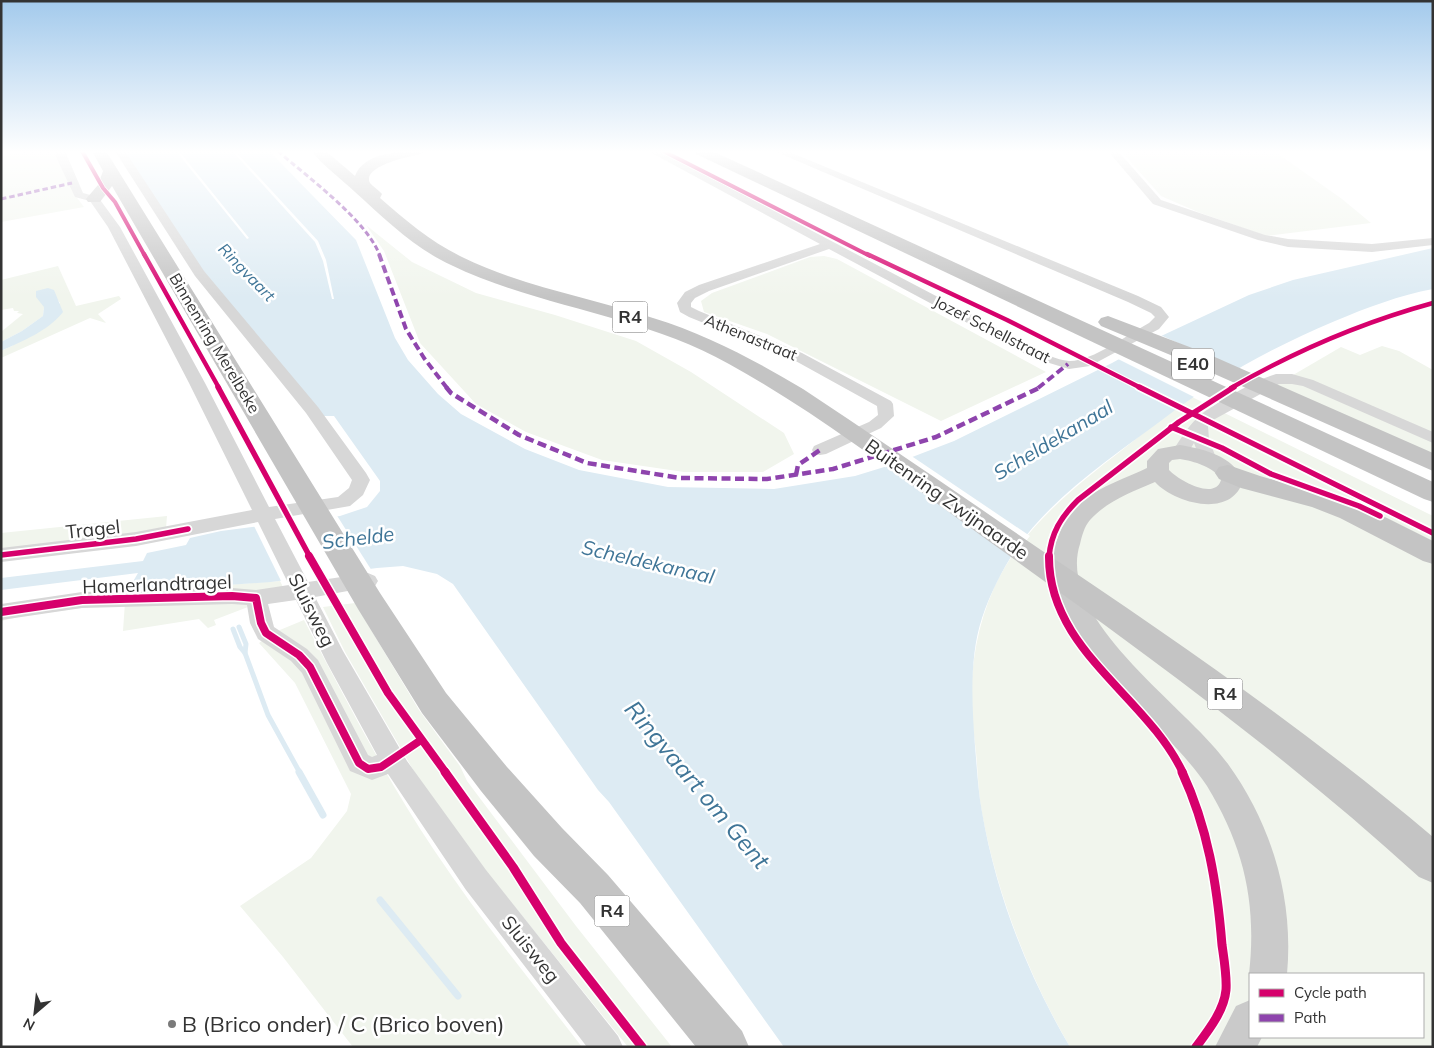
<svg xmlns="http://www.w3.org/2000/svg" width="1434" height="1048" viewBox="0 0 1434 1048" font-family="Mulish,sans-serif">
	<style>
		.green { fill: #f1f5ed; fill-rule: evenodd }
		.water { fill: #ddebf3 }
		.pier { fill: #fff }
		.lines { fill: none; stroke-linecap: round; stroke-linejoin: round }
		.stream-far1 { stroke: #ddebf3; stroke-width: 5 }
		.stream { stroke: #ddebf3; stroke-width: 7 }
		.minor { fill: #d7d7d7; fill-rule: evenodd }
		.major { fill: #cacaca; fill-rule: evenodd }
		.highway { fill: #c4c4c4; fill-rule: evenodd }
		.quiet-far2 { stroke: #8e44ad; stroke-width: 3; stroke-dasharray: 5.5 3; stroke-linecap: butt }
		.quiet-far1 { stroke: #8e44ad; stroke-width: 4; stroke-dasharray: 8 4; stroke-linecap: butt }
		.quiet { stroke: #8e44ad; stroke-width: 4.5; stroke-dasharray: 9 4.5; stroke-linecap: butt }
		.cycleway-far4-casing { stroke: #fff; stroke-width: 5.5 }
		.cycleway-far3-casing { stroke: #fff; stroke-width: 7 }
		.cycleway-far2-casing { stroke: #fff; stroke-width: 9 }
		.cycleway-far1-casing { stroke: #fff; stroke-width: 11 }
		.cycleway-casing { stroke: #fff; stroke-width: 12 }
		.cycleway-far4 { stroke: #d6006c; stroke-width: 4 }
		.cycleway-far3 { stroke: #d6006c; stroke-width: 4.5 }
		.cycleway-far2 { stroke: #d6006c; stroke-width: 5.5 }
		.cycleway-far1 { stroke: #d6006c; stroke-width: 8 }
		.cycleway { stroke: #d6006c; stroke-width: 9 }
		.poi-dot { fill: #7a7a7a; stroke: #fff; stroke-width: 2 }
		.labels { text-anchor: middle; stroke-width: 5; stroke-linejoin: round; paint-order: stroke }
		.far-water-label { font-size: 16px; font-style: italic; fill: #3f7597; stroke: #fff }
		.far-street-label { font-size: 16px; fill: #333; stroke: #fff }
		.shield { fill: #fff; stroke: #707070; stroke-width: 1 }
		.shield-label { font-size: 18px; font-weight: bold; fill: #333 }
		.street-label { font-size: 19px; fill: #333; stroke: #fff }
		.water-label { font-size: 20px; font-style: italic; fill: #3f7597; stroke: #fff }
		.near-poi-label { font-size: 22px; fill: #333; stroke: #fff; text-anchor: start }
		.near-water-label { font-size: 24px; font-style: italic; fill: #3f7597; stroke: #fff }
	</style>
	<rect width="100%" height="100%" fill="#fff"/>
	<g class="green">
		<polygon points="31,151 54,151 74,194 84,207 1,222 1,156"/>
		<polygon points="1121,151 1274,151 1342,199 1371,223 1266,236 1198,212 1161,196"/>
		<polygon points="366,225 412,262 476,293 555,315 636,341 691,372 784,433 794,454 763,472 684,472 602,460 526,432 476,404 420,343 384,251"/>
		<polygon points="824,256 837,259 1046,372 941,421 767,334 704,312 701,301 712,293 810,257"/>
		<polygon points="58,266 76,306 119,296 121,299 98,314 106,323 90,318 1,358 1,351 12,346 60,303 55,296 44,307 43,316 22,331 1,342 1,332 23,314 17,313 19,311 14,311 13,308 1,310 1,280"/>
		<polygon points="1382,346 1399,351 1433,370 1433,456 1276,385 1341,347 1360,355"/>
		<path d="M1192 397 1433 516V1047H1070C1028 975 997 894 982 813 978 793 978 772 976 752 974 736 972 719 971 703 971 664 978 623 994 588 1021 529 1072 489 1122 450 1145 432 1168 412 1192 397ZM1250 974H1423V1037H1250Z"/>
		<polygon points="167,516 166,528 156,530 1,549 1,533"/>
		<polygon points="280,581 283,587 248,607 214,620 216,625 208,628 199,619 123,631 125,602 23,616 1,621 1,612 127,592"/>
		<polygon points="355,603 419,710 460,766 467,781 576,926 672,1047 628,1047 486,871 415,773 345,652 323,607"/>
		<path d="M304 620C345 698 385 777 434 850 479 918 532 982 582 1047H353L283 957 240 906 311 858 347 811 351 794 295 683 259 643 275 632Z"/>
	</g>
	<g class="water">
		<path d="M124 151H176L247 239 249 238 179 151H232L315 242 323 261 332 299H334L326 260 318 241 235 151H269L356 240 395 338 408 360 438 394 461 414 525 449 579 470 668 487 774 489 855 476 894 464 954 441 1112 363 1159 337 1249 295 1293 280 1433 248V289C1400 295 1366 308 1335 321 1271 348 1217 378 1162 420 1111 458 1053 496 1016 549 1002 570 990 594 982 618 969 657 972 706 975 746 977 768 978 791 982 812 996 894 1028 976 1070 1047H784L609 802 598 790 453 584 437 574 403 566 377 568 271 582 127 592 138 573 1 590V578L143 561 147 553 186 545 190 538 221 531 340 516 367 507 380 491V481L334 416H322L206 276Z"/>
		<path d="M48 288 54 290 63 312C48 331 23 341 1 351V342L22 331 43 316 44 307 36 297V291Z"/>
	</g>
	<g class="pier">
		<polygon points="1158,334 1239,370 1196,398 1116,358"/>
		<polygon points="1101,366 1183,407 1179,410 1097,368"/>
		<polygon points="910,455 1030,536 1018,551 893,461"/>
		<polygon points="336,514 372,571 282,583 253,524"/>
	</g>
	<g class="lines">
		<g class="stream-far1">
			<polyline points="239,627 246,644 245,653"/>
			<polyline points="233,629 240,647 245,653 268,715 300,773"/>
		</g>
		<g class="stream">
			<polyline points="299,772 323,815"/>
			<polyline points="380,900 458,996"/>
		</g>
		<g class="minor">
			<path d="M55 151H65L83 193 98 197 120 227 205 383 269 507 338 497 349 488 352 480 306 413 195 276 115 151H125L204 271 318 407 366 473 370 480 363 495 350 506 275 519 308 582 368 573 375 576 378 581 375 586 315 597 343 651 407 761 486 870 618 1036 623 1047H587L466 890 388 774 372 780 350 771 302 673 291 661 258 639 250 623 247 605 232 604 82 608 1 620V604L82 592 232 588 256 590 289 585 258 522 136 546 1 562V548L136 532 252 510 189 383 108 227 90 201 75 197 56 157ZM296 600 327 663 377 755 372 757 368 755 318 660 307 649 274 627 268 604Z"/>
			<path d="M648 151H660L1033 347C1044 353 1056 360 1069 361 1091 362 1129 334 1149 323L1155 317 1151 313 1128 302 774 151H787L1138 296 1161 307 1169 317 1159 329 1090 366 1069 369 1033 358 829 249 709 291 695 298 691 303V307L699 311 802 353 891 401 893 404 894 416 881 428 826 454 820 455 814 454 812 450 814 446 869 422 878 415 877 406 792 359 689 317 680 312 677 303 685 292 699 285 820 244Z"/>
			<polygon points="1108,151 1118,151 1161,200 1265,235 1288,239 1372,244 1433,238 1433,245 1372,252 1288,247 1258,240 1153,204"/>
			<path d="M1276 374H1292L1313 380 1433 432V443L1303 386 1292 384H1279L1215 419 1208 426 1209 439 1216 458 1213 462 1207 463 1201 462 1194 443 1186 456 1180 457 1174 456 1172 452C1181 438 1190 423 1203 413 1219 401 1258 379 1276 374Z"/>
		</g>
		<g class="major">
			<path d="M1180 445C1204 449 1233 456 1243 480 1233 519 1175 504 1155 482 1132 492 1107 501 1090 520 1084 527 1082 536 1080 544 1055 620 1189 708 1228 764 1272 825 1294 899 1287 974H1250V977L1249 974C1257 903 1244 847 1207 786 1195 768 1180 752 1165 736 1129 698 1089 661 1066 613 1057 596 1050 578 1051 559 1051 552 1055 544 1058 537 1063 522 1070 510 1083 500 1102 486 1126 478 1147 468V461L1158 449ZM1180 459C1193 461 1215 467 1221 480 1215 501 1178 480 1169 470V463L1172 460Z"/>
			<polygon points="1250,1000 1250,1037 1262,1037 1257,1047 1215,1047 1236,1006"/>
		</g>
		<g class="highway">
			<polygon points="92,151 106,151 380,593 446,693 507,767 562,828 608,875 742,1031 749,1047 696,1047 580,903 534,856 481,791 422,713 358,609 112,186 100,202 88,202 86,199 98,185 103,171"/>
			<path d="M311 151H326L355 176C364 152 401 151 423 151L421 154C411 156 361 166 370 183 373 187 379 190 382 194L380 198C405 220 431 242 462 257 521 286 591 298 653 318 708 335 754 360 803 389 883 442 962 496 1041 550 1176 640 1309 732 1433 837V883L1419 877C1284 754 1138 648 990 542 905 481 821 415 729 364 642 315 540 308 451 265 414 248 385 219 355 192 341 179 324 166 311 151Z"/>
			<polygon points="694,151 712,151 1433,482 1433,502 1424,499 696,154"/>
			<polygon points="1108,316 1208,354 1433,453 1433,471 1192,364 1101,326 1098,322 1101,318"/>
			<polygon points="1228,465 1260,476 1345,500 1387,518 1433,541 1433,564 1423,561 1340,518 1312,507 1241,488 1219,479 1215,473 1219,467"/>
		</g>
		<g class="quiet-far2">
			<path d="M278 151C307 177 367 220 380 256"/>
			<polyline points="1,199 72,183"/>
		</g>
		<g class="quiet-far1">
			<polyline points="379,254 406,329 424,358 447,388"/>
			<polyline points="1038,388 1068,364"/>
		</g>
		<g class="quiet">
			<polyline points="446,387 451,393 519,435 587,463 680,478 767,479 833,469 936,437 1041,387"/>
			<polyline points="796,475 798,465 820,450"/>
		</g>
		<defs>
			<g id="cycleway-far4">
				<polyline points="82,151 103,188 115,202 145,256"/>
				<polyline points="663,151 870,256"/>
			</g>
			<g id="cycleway-far3">
				<polyline points="144,254 219,388"/>
				<polyline points="867,254 1007,320 1141,388"/>
				<path d="M1231 388C1297 350 1360 323 1433 303"/>
			</g>
			<g id="cycleway-far2">
				<polyline points="218,387 310,557"/>
				<polyline points="1139,387 1433,533"/>
				<polyline points="1171,427 1222,448 1271,474 1359,506 1380,516"/>
				<polyline points="1,555 136,539 188,529"/>
				<path d="M1049 557C1051 533 1061 517 1078 500L1179 422 1234 387"/>
			</g>
			<g id="cycleway-far1">
				<polyline points="309,556 388,693 446,773"/>
				<path d="M1049 556C1048 650 1147 696 1183 773"/>
				<polyline points="1,612 82,600 232,596 256,598 261,623 266,633 299,655 310,667 359,763 368,769 381,767 421,740"/>
			</g>
			<g id="cycleway">
				<polyline points="445,772 513,867 561,943 642,1047"/>
				<path d="M1182 772C1208 828 1217 884 1222 945 1224 959 1227 976 1226 990 1224 1011 1208 1031 1196 1047"/>
			</g>
		</defs>
		<use href="#cycleway-far4" class="cycleway-far4-casing"/>
		<use href="#cycleway-far3" class="cycleway-far3-casing"/>
		<use href="#cycleway-far2" class="cycleway-far2-casing"/>
		<use href="#cycleway-far1" class="cycleway-far1-casing"/>
		<use href="#cycleway" class="cycleway-casing"/>
		<use href="#cycleway-far4" class="cycleway-far4"/>
		<use href="#cycleway-far3" class="cycleway-far3"/>
		<use href="#cycleway-far2" class="cycleway-far2"/>
		<use href="#cycleway-far1" class="cycleway-far1"/>
		<use href="#cycleway" class="cycleway"/>
	</g>
	<linearGradient id="sky" x2="0" y2="1"><stop stop-color="#a3caec"/><stop offset="0.51" stop-color="#fff"/><stop offset="1" stop-color="#fff" stop-opacity="0"/></linearGradient>
	<rect width="1434" height="298" fill="url(#sky)"/>
	<circle class="poi-dot" cx="172" cy="1024" r="5"/>
	<g class="labels">
		<g class="far-water-label">
			<text transform="translate(247 272) rotate(46)" y="6">Ringvaart</text>
		</g>
		<g class="far-street-label">
			<text transform="translate(992 329) rotate(27)" y="6">Jozef Schellstraat</text>
			<text transform="translate(751 337) rotate(22)" y="6">Athenastraat</text>
			<text transform="translate(215 343) rotate(59)" y="6">Binnenring Merelbeke</text>
		</g>
		<g class="shield">
			<rect x="612.5" y="301.5" width="35" height="31" rx="4"/>
			<rect x="1172" y="348.5" width="42" height="31" rx="4"/>
			<rect x="1207.5" y="678.5" width="35" height="31" rx="4"/>
			<rect x="594.5" y="895.5" width="35" height="31" rx="4"/>
		</g>
		<g class="shield-label">
			<text x="630" y="323">R4</text>
			<text x="1193" y="370">E40</text>
			<text x="1225" y="700">R4</text>
			<text x="612" y="917">R4</text>
		</g>
		<g class="street-label">
			<text transform="translate(947 499) rotate(35)" y="7">Buitenring Zwijnaarde</text>
			<text transform="translate(93 529) rotate(-6)" y="7">Tragel</text>
			<text transform="translate(157 584) rotate(-2)" y="7">Hamerlandtragel</text>
			<text transform="translate(312 610) rotate(63)" y="7">Sluisweg</text>
			<text transform="translate(531 949) rotate(51)" y="7">Sluisweg</text>
		</g>
		<g class="water-label">
			<text transform="translate(1053 440) rotate(-31)" y="7">Scheldekanaal</text>
			<text transform="translate(358 538) rotate(-7)" y="7">Schelde</text>
			<text transform="translate(648 562) rotate(13)" y="7">Scheldekanaal</text>
		</g>
		<g class="near-poi-label">
			<text x="182" y="1032">B (Brico onder) / C (Brico boven)</text>
		</g>
		<g class="near-water-label">
			<text transform="translate(697 785) rotate(50)" y="8">Ringvaart om Gent</text>
		</g>
	</g>
	<rect width="1434" height="1048" fill="none" stroke="#333333" stroke-width="5"/>
	<rect x="1249" y="973" width="175" height="65" fill="#ffffff" stroke="#adadad"/>
	<rect x="1259" y="989" width="25" height="8" fill="#d6006c" stroke="#adadad"/>
	<text x="1294" y="998" font-size="15" fill="#333333">Cycle path</text>
	<rect x="1259" y="1014" width="25" height="8" fill="#8e44ad" stroke="#adadad"/>
	<text x="1294" y="1023" font-size="15" fill="#333333">Path</text>
	<g transform="translate(35 1013) rotate(208)" stroke="#ffffff" stroke-width="4" paint-order="stroke">
	<path d="M0-4L9 19L0 12L-9 19Z" fill="#333333"/>
	<text y="-8" font-size="14" font-weight="bold" text-anchor="middle" fill="#333333">N</text>
	</g>
</svg>
